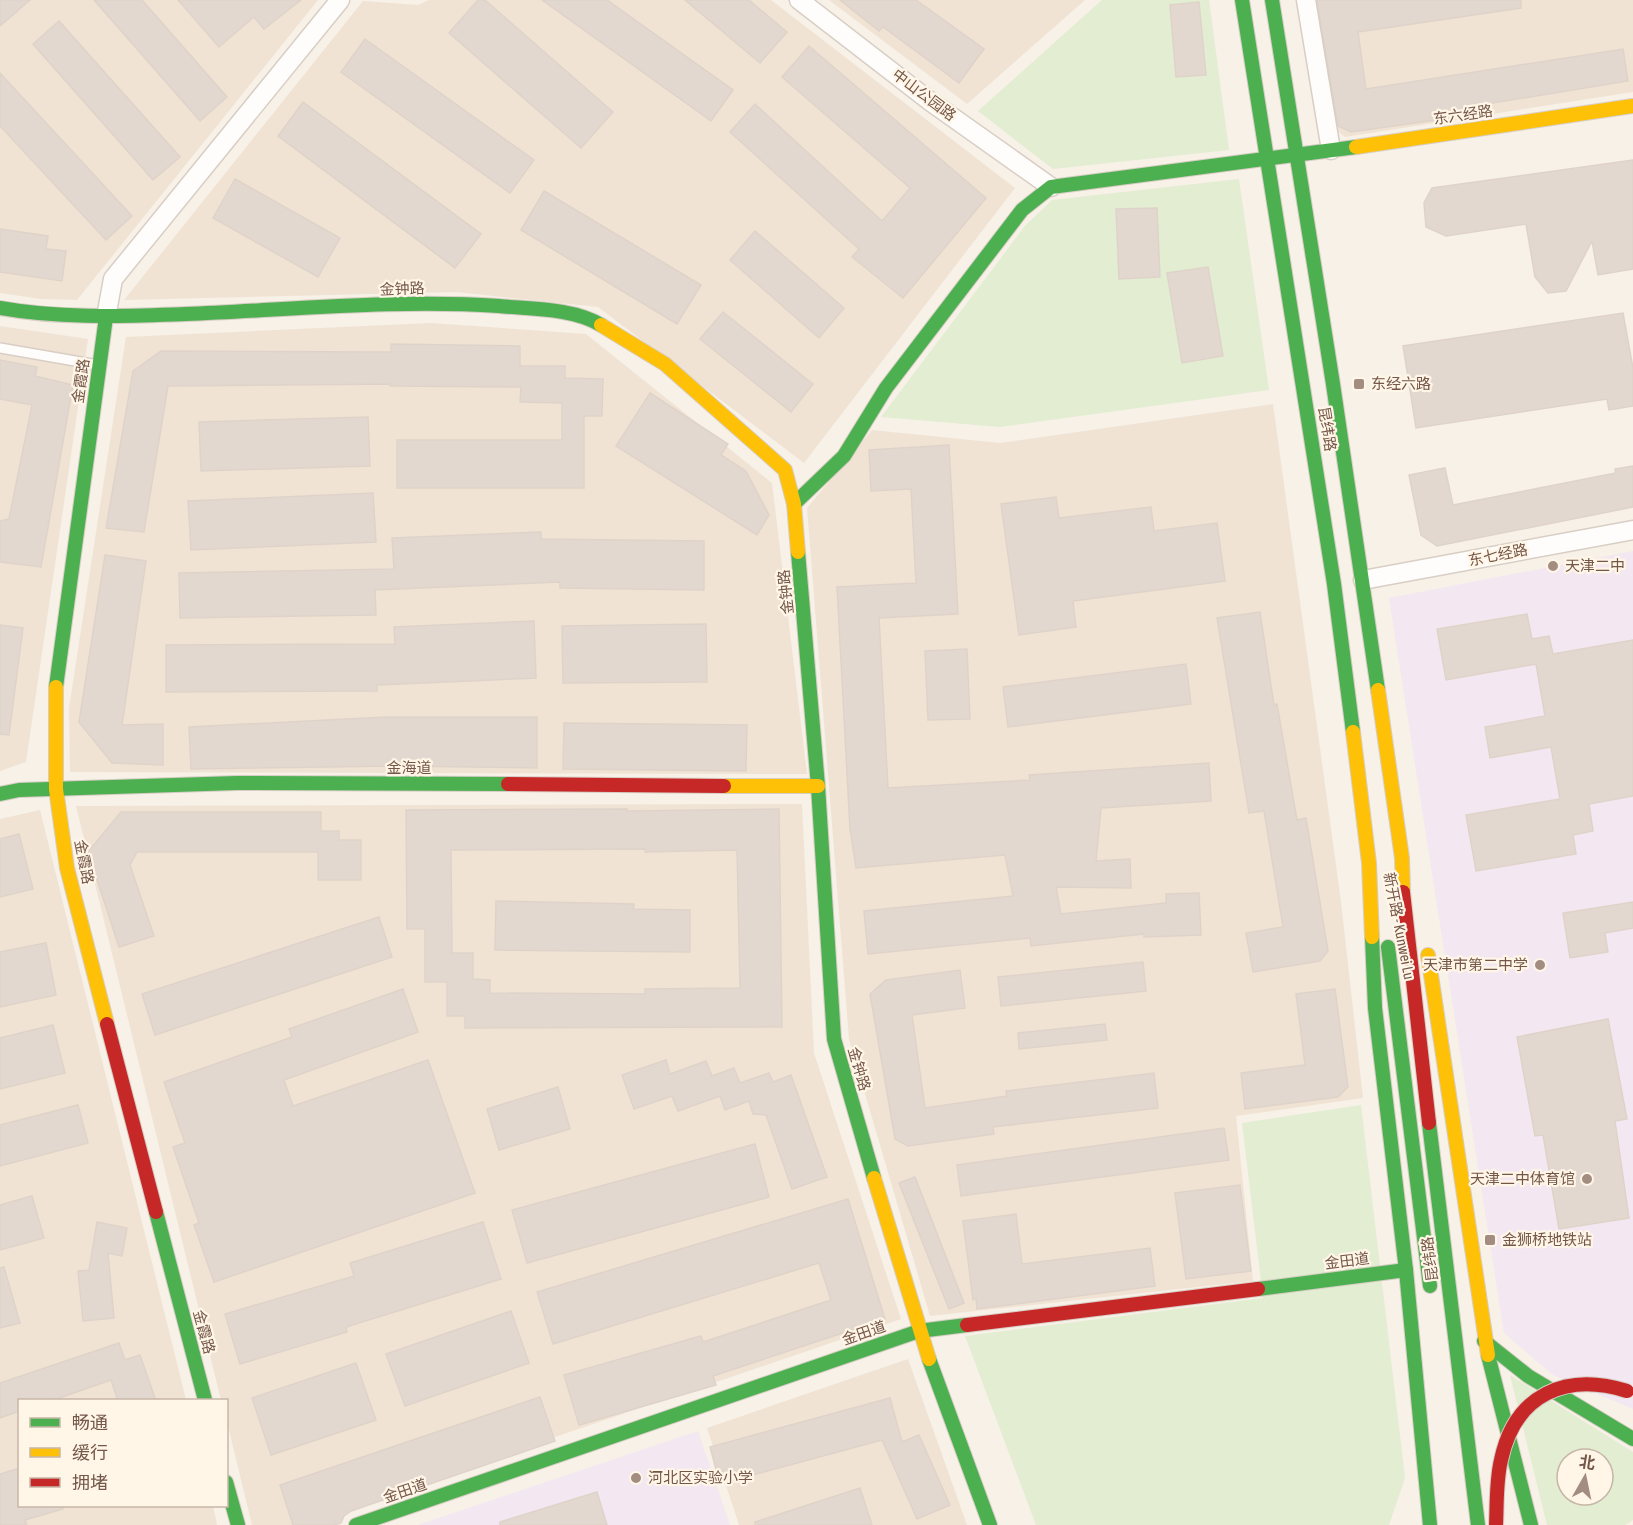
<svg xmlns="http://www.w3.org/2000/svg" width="1633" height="1525" viewBox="0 0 1633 1525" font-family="'Asap Condensed','Noto Sans SC',sans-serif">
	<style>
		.residential { fill: #f0e3d4 }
		.education { fill: #f3e7f1 }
		.green { fill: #e2edd2; fill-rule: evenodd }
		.building { fill: #e3d8cf; stroke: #dfd3c9; stroke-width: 1.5; fill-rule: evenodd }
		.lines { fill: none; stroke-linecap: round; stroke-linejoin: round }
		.lane-casing { stroke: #d8cec5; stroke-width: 12 }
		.street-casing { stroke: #d8cec5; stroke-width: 21 }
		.fast-casing { stroke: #d7cdc4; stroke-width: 16 }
		.slow-casing { stroke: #d7cdc4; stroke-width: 16 }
		.jam-casing { stroke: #d7cdc4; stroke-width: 16 }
		.lane { stroke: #fefdfb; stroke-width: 9 }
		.street { stroke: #fefdfb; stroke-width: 18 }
		.fast { stroke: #4caf50; stroke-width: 14 }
		.slow { stroke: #ffc107; stroke-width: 14 }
		.jam { stroke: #c62828; stroke-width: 14 }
		.jam-bridge-casing { stroke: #d5ccc4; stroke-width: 16; stroke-linecap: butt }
		.jam-bridge { stroke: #c62828; stroke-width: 14 }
		.poi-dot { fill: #a28d80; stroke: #fff6e8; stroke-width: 2 }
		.labels { text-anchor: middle; stroke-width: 4.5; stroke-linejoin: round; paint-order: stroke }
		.street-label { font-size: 15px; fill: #745748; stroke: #fff6e8 }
		.poi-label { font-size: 15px; fill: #745748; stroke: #fff6e8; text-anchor: start }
	</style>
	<rect width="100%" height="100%" fill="#f7f1e7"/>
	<g class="residential">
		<polygon points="0,0 318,0 77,300 41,299 0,293"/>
		<polygon points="429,0 771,0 1015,188 804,463 598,307 456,292 124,300 363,1 418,5"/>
		<polygon points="829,0 1085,0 967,104"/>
		<polygon points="1311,0 1633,0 1633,92 1345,137 1331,126"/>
		<polygon points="431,323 586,334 772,483 807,774 70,772 69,708 126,337"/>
		<polygon points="0,326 88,339 26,762 0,771"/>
		<polygon points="1273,404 1341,902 1363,1098 1236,1116 1253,1281 930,1316 849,1039 807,508 872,430 1000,443"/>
		<polygon points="802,804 814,1053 901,1319 297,1525 252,1525 227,1422 226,1400 221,1400 76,806"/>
		<polygon points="40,810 186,1400 20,1400 20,1506 213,1506 217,1525 0,1525 0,819"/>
		<polygon points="908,1359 967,1525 739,1525 707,1428"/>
	</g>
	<g class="education">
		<polygon points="1633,551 1633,1409 1553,1375 1504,1333 1389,598"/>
		<polygon points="698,1431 730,1525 418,1525"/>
	</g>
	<g class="green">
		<polygon points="1102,0 1209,0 1229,150 1053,169 978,111"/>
		<polygon points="1239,179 1269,390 1000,427 881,417 1025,226 1052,200"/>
		<polygon points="1361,1105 1405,1478 1389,1525 1036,1525 965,1336 1263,1298 1242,1123"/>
		<path d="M1510 1375 1633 1452V1520L1625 1525H1547ZM1567 1459H1603V1495H1567Z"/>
	</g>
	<g class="building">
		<polygon points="0,0 30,0 0,26"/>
		<polygon points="94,0 142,0 227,97 200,121"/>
		<polygon points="178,0 301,0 264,29 254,17 219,47"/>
		<polygon points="478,0 485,0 613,112 581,148 449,33"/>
		<polygon points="542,0 607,0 733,90 711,121"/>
		<polygon points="685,0 749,0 787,32 760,63"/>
		<polygon points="840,0 916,0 984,49 959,83 883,27 879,31"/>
		<polygon points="1317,0 1521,0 1521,8 1358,32 1366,89 1623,49 1628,81 1462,108 1464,116 1351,132 1338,126"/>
		<polygon points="1199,2 1206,75 1176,77 1170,5"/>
		<polygon points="59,21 180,157 153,180 33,44"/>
		<polygon points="365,39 534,160 510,193 341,72"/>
		<polygon points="809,46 986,198 903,298 852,257 859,249 730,132 755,104 882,221 910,188 782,77"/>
		<polygon points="0,73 132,216 106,240 0,126"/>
		<polygon points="303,102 481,234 455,268 278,136"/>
		<polygon points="1633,160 1633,269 1598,275 1592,241 1566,291 1548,293 1535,277 1526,224 1446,236 1426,227 1424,203 1432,188"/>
		<polygon points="235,179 340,238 318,277 213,218"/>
		<polygon points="544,191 701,285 677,324 521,230"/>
		<polygon points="1157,208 1160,277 1119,279 1116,209"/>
		<polygon points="0,229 48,236 46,249 66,251 62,281 0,272"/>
		<polygon points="755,231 844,308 819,338 730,260"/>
		<polygon points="1208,267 1223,356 1182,363 1167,273"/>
		<polygon points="723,312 813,384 791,412 700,339"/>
		<polygon points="1623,313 1633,368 1633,406 1609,410 1607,399 1416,428 1403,346"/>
		<polygon points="391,344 520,346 520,366 565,366 565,378 603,379 602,416 584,416 584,488 397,488 397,440 562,440 562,403 520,402 521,387 390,386 390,384 168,386 144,532 106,528 133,371 161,351 391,352"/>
		<polygon points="0,360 37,367 35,376 73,385 41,567 0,562 0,521 9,519 32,405 0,399"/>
		<polygon points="650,393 728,444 721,455 746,471 769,515 757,535 616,446"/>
		<polygon points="368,417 370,466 201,471 199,422"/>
		<polygon points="949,445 958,614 879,618 888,788 1030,780 1029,775 1209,763 1211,801 1101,808 1096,861 1130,859 1131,888 1056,887 1061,914 1166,903 1166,894 1199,893 1201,935 1144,937 1144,934 1031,946 1030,938 868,954 864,911 1013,896 1005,855 856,868 850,829 837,587 916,583 911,489 871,491 869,450"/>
		<polygon points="1633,466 1633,507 1437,546 1421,535 1409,475 1445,468 1453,505 1616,473 1615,469"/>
		<polygon points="373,493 376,542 191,550 188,501"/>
		<polygon points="1056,497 1059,518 1151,507 1154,531 1217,523 1225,581 1073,601 1076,627 1019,635 1001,504"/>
		<polygon points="541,532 541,539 704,541 704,590 560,588 560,582 375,590 376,615 180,618 179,573 394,569 392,538"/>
		<polygon points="105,555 146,561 122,725 163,724 163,765 112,763 79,722"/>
		<polygon points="1260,612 1274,705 1277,704 1297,820 1306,818 1328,951 1320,961 1253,972 1246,933 1283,927 1264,811 1249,813 1217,618"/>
		<polygon points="1527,614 1532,639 1549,636 1553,654 1633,640 1633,796 1589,804 1593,831 1573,835 1576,854 1476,871 1466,815 1560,799 1551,747 1490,758 1485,727 1545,716 1536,664 1446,680 1437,629"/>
		<polygon points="534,621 536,678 377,685 377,691 166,692 166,645 395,644 394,627"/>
		<polygon points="706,624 707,682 563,683 562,626"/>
		<polygon points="0,625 23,628 9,735 0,734"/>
		<polygon points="967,649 970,719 928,720 925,651"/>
		<polygon points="1186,664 1191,704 1008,727 1003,687"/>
		<polygon points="386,717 537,717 537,768 396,766 191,769 189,727"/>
		<polygon points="564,723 747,725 746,771 563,769"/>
		<path d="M627 809V811L779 809 782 1027 465 1028V1016H447V982H425V929H407L406 810ZM645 849V852L737 850 740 988 645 989V994L490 993V980L473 979V953H452L451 850Z"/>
		<polygon points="121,812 321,812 321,831 339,831 339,840 361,840 361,880 318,880 318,852 137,852 130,865 154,936 119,947 88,852"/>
		<polygon points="19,834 33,889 0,897 0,839"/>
		<polygon points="496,901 634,904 633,909 690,910 690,952 495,950"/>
		<polygon points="1633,902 1633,928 1605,933 1608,952 1570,958 1563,913"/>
		<polygon points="379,917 392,957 155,1035 142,994"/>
		<polygon points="46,943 56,995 0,1007 0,952"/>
		<polygon points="1143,962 1146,991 1001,1006 998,977"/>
		<polygon points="960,970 965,1008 912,1015 925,1108 1007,1096 1006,1091 1154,1073 1158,1108 993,1127 994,1134 908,1146 895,1139 870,994 886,980"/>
		<polygon points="403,989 418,1032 284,1080 293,1106 428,1060 475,1193 214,1282 194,1225 199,1223 173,1147 185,1143 164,1082 292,1037 289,1029"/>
		<polygon points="1335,989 1348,1087 1338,1097 1245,1109 1241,1073 1305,1065 1296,994"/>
		<polygon points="1608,1019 1627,1119 1615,1121 1629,1218 1559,1229 1543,1135 1535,1136 1517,1037"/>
		<polygon points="1105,1024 1107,1040 1019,1049 1018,1033"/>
		<polygon points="53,1025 65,1073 0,1089 0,1038"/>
		<polygon points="666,1060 670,1074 706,1061 712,1076 734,1068 740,1083 769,1073 773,1082 791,1075 827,1177 792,1189 766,1115 753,1114 749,1101 725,1110 720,1096 678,1111 672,1096 634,1109 622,1075"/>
		<polygon points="558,1087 570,1129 499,1150 487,1109"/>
		<polygon points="78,1105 88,1143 0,1166 0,1125"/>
		<polygon points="1224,1128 1229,1160 961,1196 957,1165"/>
		<polygon points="755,1144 769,1197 527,1263 512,1210"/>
		<polygon points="915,1177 964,1303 949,1309 899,1183"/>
		<polygon points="1240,1185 1251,1271 1186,1279 1175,1193"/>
		<polygon points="32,1196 44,1238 0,1250 0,1205"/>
		<polygon points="848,1199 885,1319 713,1376 716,1385 579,1425 564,1375 701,1336 703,1342 831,1300 819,1263 553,1344 537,1292"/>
		<polygon points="1016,1214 1022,1264 1150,1248 1155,1286 977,1309 976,1298 973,1300 963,1221"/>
		<polygon points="97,1222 127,1228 122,1256 108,1253 114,1318 83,1321 78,1271 89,1270"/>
		<polygon points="483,1222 501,1279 346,1327 347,1332 240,1364 225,1314 354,1276 350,1263"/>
		<polygon points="4,1267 20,1323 0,1328 0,1268"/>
		<polygon points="511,1311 529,1363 405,1406 386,1354"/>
		<polygon points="119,1343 125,1360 140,1355 156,1401 118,1401 111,1380 51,1401 20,1401 20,1411 0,1418 0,1383"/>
		<polygon points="356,1363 376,1420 271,1455 252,1398"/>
		<polygon points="540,1397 555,1441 351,1511 344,1516 341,1523 335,1525 293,1525 280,1485"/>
		<polygon points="890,1398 902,1442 919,1435 950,1505 917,1519 882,1440 720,1484 710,1447"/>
		<polygon points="20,1468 20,1506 63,1506 63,1509 25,1520 27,1525 0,1525 0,1474"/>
		<polygon points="860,1488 872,1525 755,1525 755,1522"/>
		<polygon points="597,1492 607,1525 500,1525 500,1522"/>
	</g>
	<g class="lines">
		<defs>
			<polyline id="lane" points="0,348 98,365"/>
			<g id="street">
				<polyline points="799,0 931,102 1051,187"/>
				<polyline points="1306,0 1331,150"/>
				<polyline points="106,317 113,279 340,0"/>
				<polyline points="1363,580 1633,530"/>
			</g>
			<g id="fast">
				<polyline points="1242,0 1334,584 1353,732"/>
				<polyline points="1272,0 1333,384 1378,690"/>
				<path d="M0 308C61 319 124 316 186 314 290 310 396 299 499 306 531 309 573 308 601 325"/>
				<polyline points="794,504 844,456 886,388 1022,210 1051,187 1356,147"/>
				<polyline points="798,552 818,786 834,1039 874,1178"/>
				<polyline points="56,687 106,317"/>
				<polyline points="0,794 19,790 237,783 508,784"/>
				<polyline points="1372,937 1375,1008 1406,1270 1430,1525"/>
				<polyline points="1388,947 1430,1286"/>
				<polyline points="1429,1123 1478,1525"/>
				<polyline points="156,1212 205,1400"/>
				<polyline points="1258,1289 1406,1270"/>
				<polyline points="1484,1341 1528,1376 1633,1439"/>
				<polyline points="1488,1355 1531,1525"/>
				<polyline points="929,1359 990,1525"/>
				<polyline points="226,1482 238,1525"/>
				<polyline points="356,1525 919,1331 967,1325"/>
			</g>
			<g id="slow">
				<polyline points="1356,147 1633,106"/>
				<polyline points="601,325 665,364 785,470 794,504 798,552"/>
				<polyline points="56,687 56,789 67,868 107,1024"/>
				<polyline points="1378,690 1402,858 1403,892"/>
				<polyline points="1353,732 1369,863 1372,937"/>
				<polyline points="724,786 818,786"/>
				<polyline points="1428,955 1488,1355"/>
				<polyline points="874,1178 929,1359"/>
			</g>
			<g id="jam">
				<polyline points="508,784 724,786"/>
				<polyline points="1403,892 1429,1123"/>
				<polyline points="107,1024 156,1212"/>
				<polyline points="967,1325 1258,1289"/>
			</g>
		</defs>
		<use href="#lane" class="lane-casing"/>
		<use href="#street" class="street-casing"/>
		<use href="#fast" class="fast-casing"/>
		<use href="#slow" class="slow-casing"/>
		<use href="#jam" class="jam-casing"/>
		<use href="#lane" class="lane"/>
		<use href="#street" class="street"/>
		<use href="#fast" class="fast"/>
		<use href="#slow" class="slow"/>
		<use href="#jam" class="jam"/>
		<defs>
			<path id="jam-bridge" d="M1496 1525C1497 1503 1496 1481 1501 1460 1515 1394 1566 1372 1627 1391"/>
		</defs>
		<use href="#jam-bridge" class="jam-bridge-casing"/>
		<use href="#jam-bridge" class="jam-bridge"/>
	</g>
	<g class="poi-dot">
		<rect x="1353" y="378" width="12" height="12" rx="3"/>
		<circle cx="1553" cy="566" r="6"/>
		<circle cx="1540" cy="965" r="6"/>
		<circle cx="1587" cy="1179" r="6"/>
		<rect x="1484" y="1234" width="12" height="12" rx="3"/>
		<circle cx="636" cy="1478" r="6"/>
	</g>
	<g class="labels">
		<g class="street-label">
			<text transform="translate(924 95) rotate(37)" y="5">中山公园路</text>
			<text transform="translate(1463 115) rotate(-8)" y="5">东六经路</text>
			<text transform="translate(402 289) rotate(-2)" y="5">金钟路</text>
			<text transform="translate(81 381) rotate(-82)" y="5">金霞路</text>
			<text transform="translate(1327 429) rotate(81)" y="5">昆纬路</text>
			<text transform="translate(1498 555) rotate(-11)" y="5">东七经路</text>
			<text transform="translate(786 592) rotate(-96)" y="5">金钟路</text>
			<text x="409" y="773">金海道</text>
			<text transform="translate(84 862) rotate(79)" y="5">金霞路</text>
			<text transform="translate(1399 926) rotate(79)" y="5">新开路 - Kunwei Lu</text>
			<text transform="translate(859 1069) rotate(74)" y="5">金钟路</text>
			<text transform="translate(1430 1259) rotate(-97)" y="5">昆纬路</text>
			<text transform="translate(1347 1261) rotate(-7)" y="5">金田道</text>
			<text transform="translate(204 1332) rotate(75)" y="5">金霞路</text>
			<text transform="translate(864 1333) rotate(-19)" y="5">金田道</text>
			<text transform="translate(405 1491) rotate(-19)" y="5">金田道</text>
		</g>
		<g class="poi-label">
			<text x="1371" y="389">东经六路</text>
			<text x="1565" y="571">天津二中</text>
			<text x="1528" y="970" text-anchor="end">天津市第二中学</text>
			<text x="1575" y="1184" text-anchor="end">天津二中体育馆</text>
			<text x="1502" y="1245">金狮桥地铁站</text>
			<text x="648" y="1483">河北区实验小学</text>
		</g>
	</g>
	<rect x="18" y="1399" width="210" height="108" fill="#fff6e8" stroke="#c7b6a8" stroke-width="1.5"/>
	<rect x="30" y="1418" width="30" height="9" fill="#4caf50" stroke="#c7b6a8" stroke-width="1.5"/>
	<text x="72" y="1429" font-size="18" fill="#745748">畅通</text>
	<rect x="30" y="1448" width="30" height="9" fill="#ffc107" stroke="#c7b6a8" stroke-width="1.5"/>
	<text x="72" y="1459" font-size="18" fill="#745748">缓行</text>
	<rect x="30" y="1478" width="30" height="9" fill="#c62828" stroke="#c7b6a8" stroke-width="1.5"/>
	<text x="72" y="1489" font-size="18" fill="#745748">拥堵</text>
	<g transform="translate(1585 1477) rotate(9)"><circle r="28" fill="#fff6e8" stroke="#c7b6a8" stroke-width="1.5"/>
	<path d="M0-4.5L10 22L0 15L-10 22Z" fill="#a28d80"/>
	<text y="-9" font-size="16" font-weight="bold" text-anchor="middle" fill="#745748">北</text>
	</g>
</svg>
